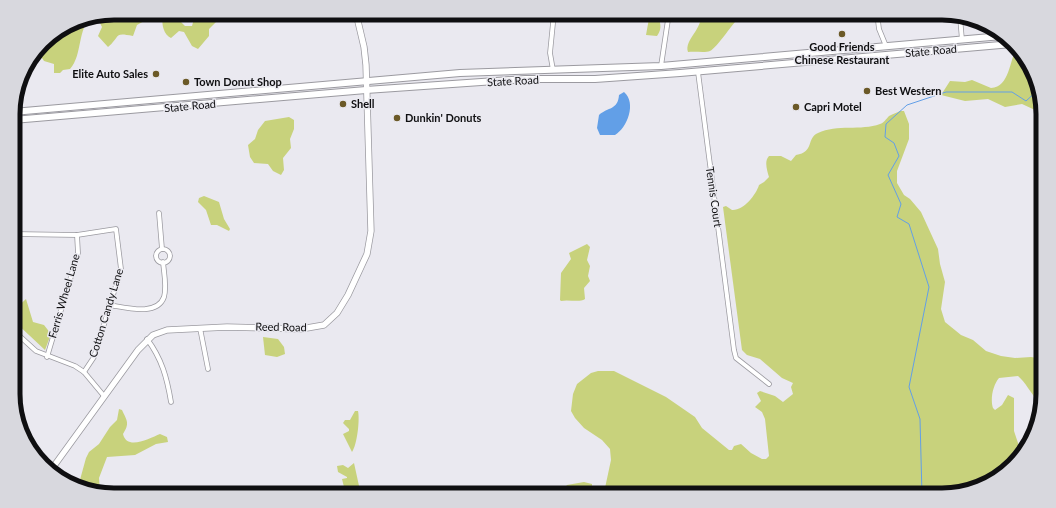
<svg xmlns="http://www.w3.org/2000/svg" width="1056" height="508" viewBox="0 0 1056 508" font-family="Lato,sans-serif">
	<style>
		.green { fill: #c8d27c }
		.water { fill: #629fe7 }
		.lines { fill: none; stroke-linecap: round; stroke-linejoin: round }
		.stream { stroke: #629fe7; stroke-width: 1 }
		.street-casing { stroke: #9b9aa0; stroke-width: 5.5 }
		.secondary-casing { stroke: #9b9aa0; stroke-width: 7 }
		.primary-casing { stroke: #9b9aa0; stroke-width: 8 }
		.street { stroke: #fff; stroke-width: 4 }
		.secondary { stroke: #fff; stroke-width: 5.5 }
		.primary { stroke: #fff; stroke-width: 6 }
		.poi-dot { fill: #6b5927; stroke: #eae9f0; stroke-width: 1.5 }
		.labels { text-anchor: middle; stroke-width: 3; stroke-linejoin: round; paint-order: stroke }
		.poi-label { font-size: 11px; font-weight: bold; fill: #0f0f11; stroke: #eae9f0; text-anchor: start }
		.street-label { font-size: 11px; fill: #0f0f11; stroke: #eae9f0 }
		.rim { fill: none; stroke: #0f0f11; stroke-width: 5 }
	</style>
	<rect width="100%" height="100%" fill="#eae9f0"/>
	<g class="green">
		<path d="M114 13 151 14 146 20 137 25 133 36C113 32 121 36 108 47L98 36 102 27 99 21 92 18C77 27 83 55 70 69L63 70 60 73H54V64L44 61 42 58 28 62 47 38 75 21Z"/>
		<path d="M203 13 212 15 219 14V19L209 29V36L198 49 192 46 184 32 179 31 171 38C164 35 161 24 163 17L173 22 180 21 185 26H192L195 15H200Z"/>
		<path d="M650 13H657C660 22 663 28 657 36L646 35Z"/>
		<path d="M701 13H743C734 21 717 48 710 51 705 53 695 51 688 52 684 40 703 29 701 13Z"/>
		<path d="M1017 48 1022 53 1042 101V109L1035 110 1022 104 1005 107 988 99 965 101 941 95 950 81 965 82 972 80 991 88C1010 87 1009 60 1017 48Z"/>
		<path d="M900 111H904L909 124V139L897 171V183L904 195 910 199 921 212 938 249 940 264 945 282 941 309 945 322 961 335 973 340 986 351 1001 356 1015 358 1031 357 1043 359V395L1038 414 1037 400C1030 392 1026 383 1018 376L999 378C993 385 990 399 993 408L995 410 1002 405 1008 395 1014 398V431L1021 452 998 478 949 495H606L605 488 611 460 610 449 602 440 584 428 575 418 571 411 573 394 577 384 591 373 598 371H614L666 397 695 417 702 428 729 450H732L734 446 741 444 751 453 762 459H766L769 456 765 419 762 412 755 407 761 401 757 393 760 391 775 396 783 402 793 394 791 387 793 383 782 378 760 359 747 355 742 350 723 207 726 206 732 210C743 211 756 195 759 185L764 182 769 177C767 170 764 161 769 156H781L791 161 796 155C815 152 806 138 818 133 837 124 861 131 880 124 884 123 886 119 889 116 892 114 897 113 900 111Z"/>
		<polygon points="289,117 294,120 294,129 290,139 291,148 283,158 284,170 281,175 273,171 268,164 254,163 250,157 248,145 255,139 258,130 265,121"/>
		<polygon points="204,196 219,202 224,219 230,229 229,231 217,225 211,225 206,210 198,202 199,198"/>
		<path d="M587 244 590 247 587 260 590 266 588 276 590 281 584 288 585 299C579 303 569 299 561 301L560 300 561 273 571 259 569 253Z"/>
		<polygon points="26,299 33,322 44,325 51,334 45,350 14,321 14,310"/>
		<polygon points="263,337 278,339 284,347 285,354 277,357 265,355"/>
		<path d="M119 409 122 410C127 421 130 423 123 434 127 451 150 438 160 434L167 437 168 442 156 444 135 455 107 457 99 478 100 492 78 487 86 458 89 452 99 444 110 427 117 420Z"/>
		<path d="M355 411H358C360 420 357 445 352 452L343 434 349 431V429L343 423 345 420H350Z"/>
		<polygon points="354,463 361,495 344,495 345,491 342,479 347,478 347,477 338,472 337,466 343,465 348,468"/>
		<polygon points="584,482 592,484 592,490 588,495 567,495 565,493 564,489 567,485"/>
	</g>
	<path class="water" d="M624 92C637 103 627 128 615 135H600L597 128 599 115C608 107 618 110 619 95Z"/>
	<g class="lines">
		<polyline class="stream" points="922,495 920,419 909,387 929,287 909,224 897,217 901,204 888,175 899,156 894,143 885,137 886,124 907,105 946,92 1012,92 1026,101 1038,90"/>
		<defs>
			<g id="street">
				<polyline points="552,13 553,23 550,53 553,70"/>
				<polyline points="877,13 879,29 886,46"/>
				<polyline points="960,17 962,40"/>
				<polyline points="661,66 669,13"/>
				<polyline points="698,72 734,350 736,358 769,384"/>
				<polyline points="159,213 162,249"/>
				<polyline points="14,234 77,235 116,229 121,269 94,357 84,372"/>
				<circle cx="163" cy="256" r="7"/>
				<path d="M109 305C124 307 157 317 164 297 167 287 164 273 163 262"/>
				<polyline points="200,328 208,369"/>
				<polyline points="14,331 36,351 75,366 84,372 104,396"/>
				<path d="M147 339C162 359 167 378 171 402"/>
				<polyline points="47,357 78,253 77,235"/>
			</g>
			<polyline id="secondary" points="51,470 138,350 153,335 167,330 227,327 301,329 324,325 337,313 348,295 367,254 371,231 366,65 364,47 356,13"/>
			<g id="primary">
				<polyline points="13,112 460,73 661,66 1002,36"/>
				<polyline points="13,120 366,90 525,79 595,79 680,73 1012,44"/>
			</g>
		</defs>
		<use href="#street" class="street-casing"/>
		<use href="#secondary" class="secondary-casing"/>
		<use href="#primary" class="primary-casing"/>
		<use href="#street" class="street"/>
		<use href="#secondary" class="secondary"/>
		<use href="#primary" class="primary"/>
	</g>
	<g class="poi-dot">
		<circle cx="842" cy="34" r="4"/>
		<circle cx="156" cy="74" r="4"/>
		<circle cx="186" cy="82" r="4"/>
		<circle cx="867" cy="91" r="4"/>
		<circle cx="343" cy="104" r="4"/>
		<circle cx="796" cy="107" r="4"/>
		<circle cx="397" cy="118" r="4"/>
	</g>
	<g class="labels">
		<g class="poi-label">
			<text x="842" y="51" text-anchor="middle">Good Friends<tspan x="842" dy="13">Chinese Restaurant</tspan></text>
			<text x="148" y="78" text-anchor="end">Elite Auto Sales</text>
			<text x="194" y="86">Town Donut Shop</text>
			<text x="875" y="95">Best Western</text>
			<text x="351" y="108">Shell</text>
			<text x="804" y="111">Capri Motel</text>
			<text x="405" y="122">Dunkin' Donuts</text>
		</g>
		<g class="street-label">
			<text transform="translate(931 51) rotate(-5)" y="4">State Road</text>
			<text transform="translate(513 81) rotate(-3)" y="4">State Road</text>
			<text transform="translate(190 106) rotate(-5)" y="4">State Road</text>
			<text transform="translate(714 197) rotate(82)" y="4">Tennis Court</text>
			<text transform="translate(64 296) rotate(-74)" y="4">Ferris Wheel Lane</text>
			<text transform="translate(106 313) rotate(-73)" y="4">Cotton Candy Lane</text>
			<text transform="translate(281 327) rotate(1)" y="4">Reed Road</text>
		</g>
	</g>
	<path d="M0 0H1056V508H0ZM114 20H942A94 94 0 0 1 1036 114V394A94 94 0 0 1 942 488H114A94 94 0 0 1 20 394V114A94 94 0 0 1 114 20Z" fill="#d8d8de" fill-rule="evenodd"/>
	<path class="rim" d="M114 20H942A94 94 0 0 1 1036 114V394A94 94 0 0 1 942 488H114A94 94 0 0 1 20 394V114A94 94 0 0 1 114 20Z"/>
</svg>
